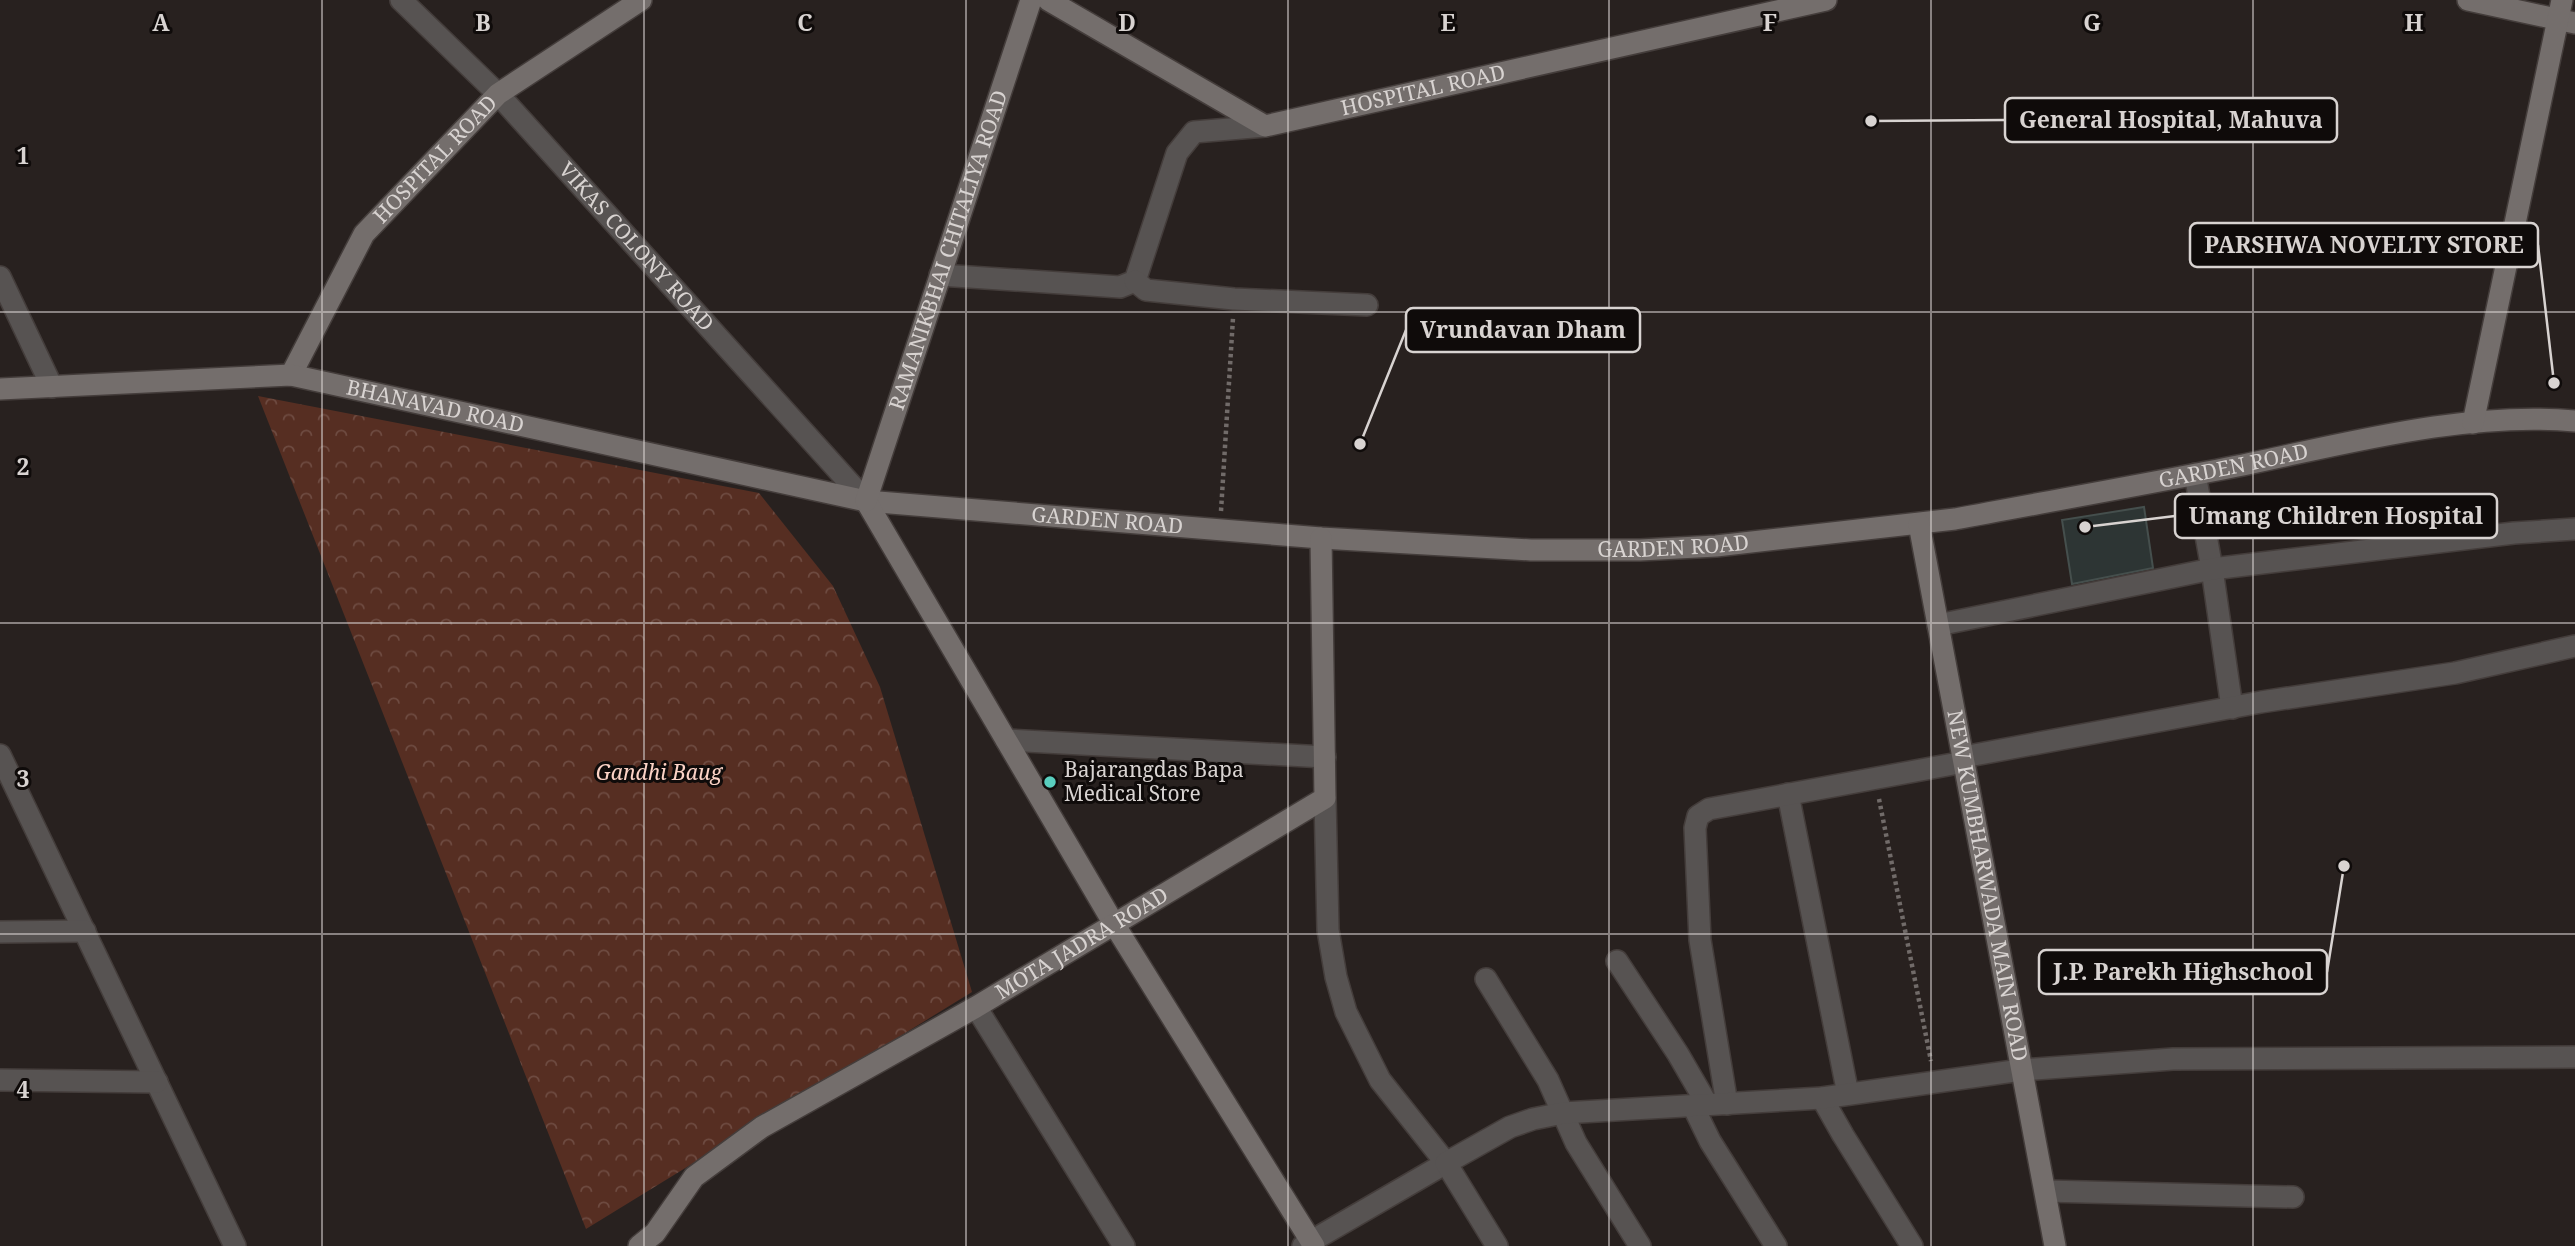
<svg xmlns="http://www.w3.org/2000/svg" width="2575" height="1246" viewBox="0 0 2575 1246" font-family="'Noto Serif',serif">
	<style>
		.park { fill: url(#park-crowns) }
		.building { fill: #2d3534; stroke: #454f4d; stroke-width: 2 }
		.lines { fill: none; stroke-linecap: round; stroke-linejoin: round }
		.street-casing { stroke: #443d3b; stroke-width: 24 }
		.secondary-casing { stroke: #443d3b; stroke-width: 24 }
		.path { stroke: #716b69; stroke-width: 4.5; stroke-dasharray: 3.5 3.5; stroke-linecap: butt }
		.street { stroke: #575352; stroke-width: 21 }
		.secondary { stroke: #746e6c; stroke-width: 21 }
		.grid { fill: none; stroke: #d8d3d1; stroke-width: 2; stroke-opacity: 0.55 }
		.poi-dot { fill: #59cebe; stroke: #0f0b0a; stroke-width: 2.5 }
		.labels { text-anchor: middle; stroke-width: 6; stroke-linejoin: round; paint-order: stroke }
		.street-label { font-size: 21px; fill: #d8d3d1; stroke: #0f0b0a }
		.poi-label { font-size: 21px; fill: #d8d3d1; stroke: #0f0b0a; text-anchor: start }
		.park-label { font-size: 21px; font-style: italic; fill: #fcd3c6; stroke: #0f0b0a }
		.grid-label { font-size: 23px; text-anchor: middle; font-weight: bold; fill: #d8d3d1; stroke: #0f0b0a; stroke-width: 6; stroke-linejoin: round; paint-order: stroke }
		.leader { fill: none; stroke: #d8d3d1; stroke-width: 2.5 }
		.callout-dot { fill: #d8d3d1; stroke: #0f0b0a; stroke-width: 2.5 }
		.callout { fill: #0f0b0a; stroke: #d8d3d1; stroke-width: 2.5 }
		.callout-label { font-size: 23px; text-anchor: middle; font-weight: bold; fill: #d8d3d1 }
	</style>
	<defs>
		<pattern id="park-crowns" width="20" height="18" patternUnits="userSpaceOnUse" patternTransform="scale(1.75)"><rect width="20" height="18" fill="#562e22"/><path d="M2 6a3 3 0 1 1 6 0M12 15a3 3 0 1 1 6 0" fill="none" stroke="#6e4b41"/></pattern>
	</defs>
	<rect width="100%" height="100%" fill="#28211f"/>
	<polygon class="park" points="258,396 759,493 833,586 880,687 972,992 586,1229"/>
	<polygon class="building" points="2144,507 2153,568 2072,584 2062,520"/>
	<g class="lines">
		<defs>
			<g id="street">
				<path id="s1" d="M401 0 498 94 866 501"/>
				<polyline points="940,275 1120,287 1135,281 1177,153 1194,132 1265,126"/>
				<polyline points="0,277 52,387"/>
				<polyline points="1135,281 1146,290 1234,299 1367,305"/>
				<polyline points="2195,474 2212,569 2232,708"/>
				<polyline points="1938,625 2212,569 2514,533 2575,529"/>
				<polyline points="1006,740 1325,757"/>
				<polyline points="0,755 235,1246"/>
				<polyline points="1963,757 2261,702 2455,673 2575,646"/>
				<polyline points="1788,794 1848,1094"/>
				<polyline points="0,932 85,931"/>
				<polyline points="1617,961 1678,1054 1707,1104"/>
				<polyline points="1486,979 1548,1080 1576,1143 1640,1246"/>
				<polyline points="976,1007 1124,1246"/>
				<polyline points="0,1080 157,1082"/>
				<polyline points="1822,1098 1843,1135 1912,1246"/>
				<polyline points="1727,1104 1700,940 1695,828 1698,816 1709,809 1964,762"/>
				<polyline points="1693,1106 1710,1141 1776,1246"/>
				<polyline points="2045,1191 2293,1197"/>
				<polyline points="1303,1246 1446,1163 1380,1080 1346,1012 1336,977 1328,930 1325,798"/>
				<polyline points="1497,1246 1446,1163 1510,1127 1533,1119 1563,1113 1822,1098 2021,1070 2173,1059 2575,1057"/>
			</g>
			<g id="secondary">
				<path id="s2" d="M1048 0 1265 126 1826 0"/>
				<polyline points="2468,0 2575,23"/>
				<path id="s3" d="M291 375 364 234 498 94 641 0"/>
				<path id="s4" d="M0 389 291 375 866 501 1321 538 1531 550H1640L1716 546 1955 519C2051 501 2147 484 2243 465 2348 443 2468 411 2575 421"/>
				<polyline points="2473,423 2562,0"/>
				<polyline points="866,501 1114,924 1314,1246"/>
				<path id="s5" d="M866 501 1031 0"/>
				<path id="s6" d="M1919 524 2055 1246"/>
				<path id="s7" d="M639 1246 655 1233 694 1177 762 1127 976 1007 1325 798 1321 538"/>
			</g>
		</defs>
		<use href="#street" class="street-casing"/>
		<use href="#secondary" class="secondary-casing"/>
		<g class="path">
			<polyline points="1221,511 1233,318"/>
			<polyline points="1879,799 1931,1061"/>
		</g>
		<use href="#street" class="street"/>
		<use href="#secondary" class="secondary"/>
	</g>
	<path class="grid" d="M322 0V1246M644 0V1246M966 0V1246M1288 0V1246M1609 0V1246M1931 0V1246M2253 0V1246M0 312H2575M0 623H2575M0 934H2575"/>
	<circle class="poi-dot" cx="1050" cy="782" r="7"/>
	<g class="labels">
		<g class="street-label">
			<text dy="7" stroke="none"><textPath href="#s2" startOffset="413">HOSPITAL ROAD</textPath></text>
			<text dy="7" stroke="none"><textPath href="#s3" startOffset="262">HOSPITAL ROAD</textPath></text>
			<text dy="7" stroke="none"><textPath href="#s1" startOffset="341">VIKAS COLONY ROAD</textPath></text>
			<text dy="7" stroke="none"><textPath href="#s5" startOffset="264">RAMANIKBHAI CHITALIYA ROAD</textPath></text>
			<text dy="7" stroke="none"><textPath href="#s4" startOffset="439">BHANAVAD ROAD</textPath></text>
			<text dy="7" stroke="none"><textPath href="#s4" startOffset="2256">GARDEN ROAD</textPath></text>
			<text dy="7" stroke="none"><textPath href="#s4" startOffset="1122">GARDEN ROAD</textPath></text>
			<text dy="7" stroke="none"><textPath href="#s4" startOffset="1689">GARDEN ROAD</textPath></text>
			<text dy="7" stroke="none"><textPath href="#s6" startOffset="368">NEW KUMBHARWADA MAIN ROAD</textPath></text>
			<text dy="7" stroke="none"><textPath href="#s7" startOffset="542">MOTA JADRA ROAD</textPath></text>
		</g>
		<g class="poi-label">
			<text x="1064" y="777">Bajarangdas Bapa<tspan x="1064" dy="24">Medical Store</tspan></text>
		</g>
		<g class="park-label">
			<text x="659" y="780">Gandhi Baug</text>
		</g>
	</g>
	<g class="grid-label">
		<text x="161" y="31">A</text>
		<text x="483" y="31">B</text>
		<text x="805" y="31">C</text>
		<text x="1127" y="31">D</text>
		<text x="1448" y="31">E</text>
		<text x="1770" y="31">F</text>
		<text x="2092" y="31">G</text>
		<text x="2414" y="31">H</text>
		<text x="23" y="164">1</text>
		<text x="23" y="475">2</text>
		<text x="23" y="787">3</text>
		<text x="23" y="1098">4</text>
	</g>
	<path class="leader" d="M1871 121L2005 120M2554 383L2538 245M1360 444L1406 330M2085 527L2175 516M2344 866L2327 972"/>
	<g class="callout-dot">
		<circle cx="1871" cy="121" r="7"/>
		<circle cx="2554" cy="383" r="7"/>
		<circle cx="1360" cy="444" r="7"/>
		<circle cx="2085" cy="527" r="7"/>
		<circle cx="2344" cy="866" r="7"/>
	</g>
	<g class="callout">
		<rect x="2005" y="98" width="332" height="44" rx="7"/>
		<rect x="2190" y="223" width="348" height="44" rx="7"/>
		<rect x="1406" y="308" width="234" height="44" rx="7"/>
		<rect x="2175" y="494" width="322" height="44" rx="7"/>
		<rect x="2039" y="950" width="288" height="44" rx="7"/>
	</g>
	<g class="callout-label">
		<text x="2171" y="128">General Hospital, Mahuva</text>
		<text x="2364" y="253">PARSHWA NOVELTY STORE</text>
		<text x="1523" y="338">Vrundavan Dham</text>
		<text x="2336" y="524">Umang Children Hospital</text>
		<text x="2183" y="980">J.P. Parekh Highschool</text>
	</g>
</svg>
